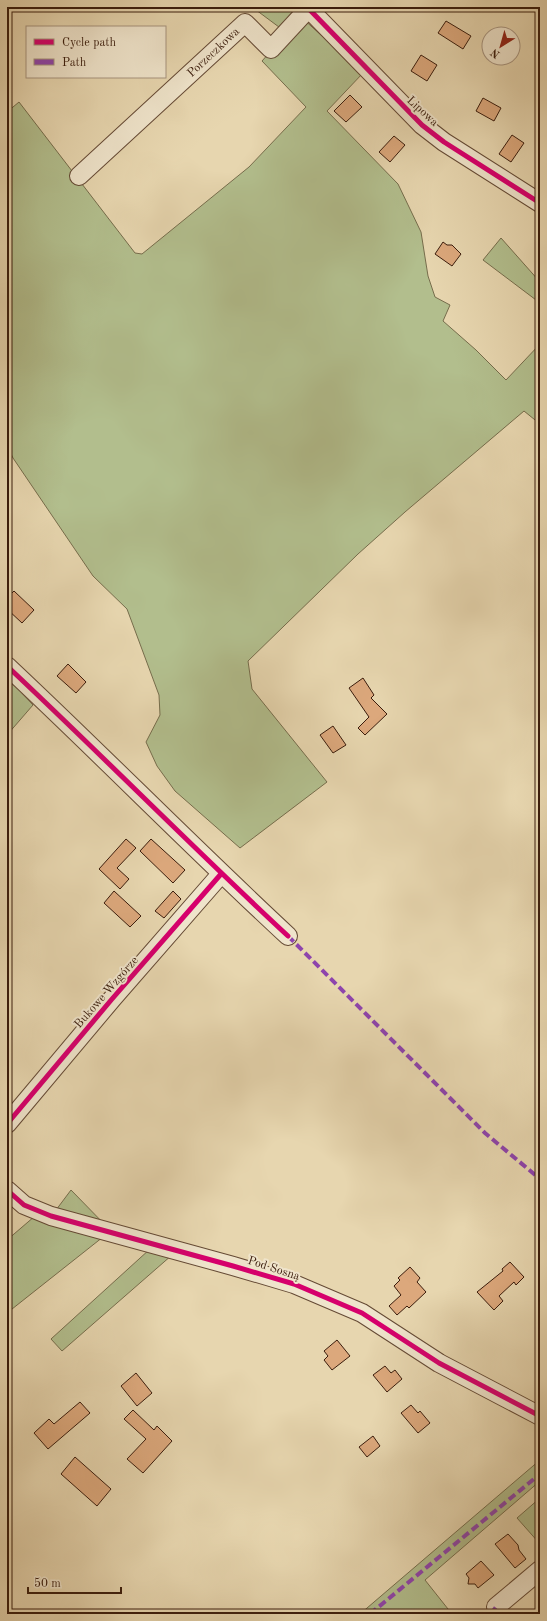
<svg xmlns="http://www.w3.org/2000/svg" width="547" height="1621" viewBox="0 0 547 1621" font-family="'Old Standard TT',serif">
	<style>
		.green { fill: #b2be8d; stroke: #766d4c }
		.building { fill: #dca87c; stroke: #3a1c0c }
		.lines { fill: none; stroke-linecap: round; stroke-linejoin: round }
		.minor-casing { stroke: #654a35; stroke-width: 20 }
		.minor { stroke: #efe4cb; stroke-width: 18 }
		.quiet { stroke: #8e44ad; stroke-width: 4; stroke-dasharray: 8 4; stroke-linecap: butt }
		.cycleway-casing { stroke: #efe4cb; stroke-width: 8 }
		.cycleway { stroke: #d6006c; stroke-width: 5 }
		.labels { text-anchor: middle; stroke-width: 4; stroke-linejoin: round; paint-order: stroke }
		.street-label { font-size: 12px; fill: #3a1c0c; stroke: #efe4cb }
	</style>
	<rect width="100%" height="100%" fill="#e7d6af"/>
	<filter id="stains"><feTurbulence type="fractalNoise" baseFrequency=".005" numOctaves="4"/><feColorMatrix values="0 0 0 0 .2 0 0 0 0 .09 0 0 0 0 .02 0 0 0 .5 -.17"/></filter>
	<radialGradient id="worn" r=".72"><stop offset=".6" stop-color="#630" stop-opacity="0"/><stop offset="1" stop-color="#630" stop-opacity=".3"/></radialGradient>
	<g class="green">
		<polygon points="252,7 292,7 301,17 363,73 327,111 398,184 421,232 428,276 435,297 450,305 443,321 476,350 506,380 540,344 540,424 524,411 405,512 358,554 248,661 252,689 327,782 240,848 175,791 157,766 146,742 160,715 159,695 127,609 93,576 13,458 10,452 7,427 7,112 19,102 135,253 142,254 249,167 306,107 262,61 287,33"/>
		<polygon points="420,7 452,7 425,11"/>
		<polygon points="501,238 540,282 540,303 483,260"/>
		<polygon points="7,677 33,705 7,735"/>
		<polygon points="71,1190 111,1231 53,1214"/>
		<polygon points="35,1216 103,1237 7,1313 7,1240"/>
		<polygon points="150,1249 172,1255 62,1351 51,1339"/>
		<polygon points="540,1460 540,1481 425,1580 452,1614 360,1614"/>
		<polygon points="540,1498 540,1544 517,1518"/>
	</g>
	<g class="building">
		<polygon points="446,21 471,36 463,49 438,33"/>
		<polygon points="421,55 437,65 427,81 411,71"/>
		<polygon points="350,95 362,107 346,122 334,111"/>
		<polygon points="483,98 501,108 494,121 476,111"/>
		<polygon points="512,135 524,143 511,162 499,154"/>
		<polygon points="394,136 405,145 390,162 379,152"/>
		<polygon points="443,242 447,245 452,245 461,254 452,266 435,254"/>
		<polygon points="14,591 34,610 22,623 7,609 7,598"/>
		<polygon points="68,664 86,682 76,693 57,676"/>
		<polygon points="363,678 374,695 371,698 387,714 365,735 358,728 369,717 349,688"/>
		<polygon points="333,726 346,745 333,753 320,735"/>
		<polygon points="126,839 136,848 117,868 129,879 120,889 99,869"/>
		<polygon points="151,839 185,870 173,883 140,851"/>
		<polygon points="114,891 141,916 130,927 104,903"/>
		<polygon points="173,891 181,899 164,918 155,911"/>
		<polygon points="510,1262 524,1277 516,1285 514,1282 499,1296 503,1301 494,1310 477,1292 503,1271 502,1269"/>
		<polygon points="410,1267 420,1278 417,1282 426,1292 409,1308 407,1306 397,1315 389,1306 401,1295 394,1286 400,1280 398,1278"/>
		<polygon points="337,1340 350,1356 332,1370 324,1360 328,1356 324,1351"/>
		<polygon points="385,1366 391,1373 395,1370 402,1379 387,1392 373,1375"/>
		<polygon points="136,1373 152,1393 137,1406 121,1386"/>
		<polygon points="80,1402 90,1413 48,1449 34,1433 49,1419 54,1424"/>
		<polygon points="411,1405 418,1413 420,1411 430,1423 418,1433 401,1413"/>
		<polygon points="133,1410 154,1430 157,1426 172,1441 143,1473 127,1459 146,1439 124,1419"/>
		<polygon points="373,1436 380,1446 367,1457 359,1447"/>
		<polygon points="75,1457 111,1489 97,1506 61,1474"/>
		<polygon points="508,1534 518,1545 519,1550 526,1559 515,1568 495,1544"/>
		<polygon points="481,1561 494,1575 478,1588 475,1584 468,1584 469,1578 466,1574"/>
	</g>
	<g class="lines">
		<defs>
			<g id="minor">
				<polyline points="307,7 422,125 444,142 540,203"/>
				<polyline points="79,176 245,23 271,49 308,9"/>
				<path d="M7 666C102 755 193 848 288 936"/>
				<polyline points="7,1124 112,999 221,874"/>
				<polyline points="7,1190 24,1205 51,1216 233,1266 294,1284 362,1313 439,1363 540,1416"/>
				<polyline points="496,1607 540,1570"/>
			</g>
		</defs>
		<use href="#minor" class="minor-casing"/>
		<use href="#minor" class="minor"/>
		<g class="quiet">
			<polyline points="288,936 485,1133 540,1179"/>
			<polyline points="370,1614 540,1474"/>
			<polyline points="491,1614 496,1607"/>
		</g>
		<defs>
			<g id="cycleway">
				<polyline points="307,7 422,125 444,142 540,203"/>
				<path d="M7 666C102 755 193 848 288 936"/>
				<polyline points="7,1124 112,999 221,874"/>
				<polyline points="7,1190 24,1205 51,1216 233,1266 294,1284 362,1313 439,1363 540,1416"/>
			</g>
		</defs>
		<use href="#cycleway" class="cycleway-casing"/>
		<use href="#cycleway" class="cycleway"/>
	</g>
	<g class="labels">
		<g class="street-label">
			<text transform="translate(213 52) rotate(-43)" y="4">Porzeczkowa</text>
			<text transform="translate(423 111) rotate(43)" y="4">Lipowa</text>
			<text transform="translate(106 992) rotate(-49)" y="4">Bukowe Wzgórze</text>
			<text transform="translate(274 1268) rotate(18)" y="4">Pod Sosną</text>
		</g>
	</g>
	<rect width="547" height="1621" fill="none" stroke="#e7d6af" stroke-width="24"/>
	<rect x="8" y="8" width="531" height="1605" fill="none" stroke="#3a1c0c" stroke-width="2"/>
	<rect x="12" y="12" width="523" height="1597" fill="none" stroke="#3a1c0c"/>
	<rect x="26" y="26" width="140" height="52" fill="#efe4cb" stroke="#a7947f"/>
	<rect x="34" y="39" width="20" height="6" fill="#d6006c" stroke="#a7947f"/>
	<text x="62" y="46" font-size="12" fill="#3a1c0c">Cycle path</text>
	<rect x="34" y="59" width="20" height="6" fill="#8e44ad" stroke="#a7947f"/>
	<text x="62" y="66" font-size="12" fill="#3a1c0c">Path</text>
	<g transform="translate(501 46) rotate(217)"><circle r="19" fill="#efe4cb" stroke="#a7947f"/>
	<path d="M0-3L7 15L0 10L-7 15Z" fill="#8f2418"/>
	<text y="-6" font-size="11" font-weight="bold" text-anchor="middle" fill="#3a1c0c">N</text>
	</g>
	<path d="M28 1587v6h93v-6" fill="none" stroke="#3a1c0c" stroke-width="2"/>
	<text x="34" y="1587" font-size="12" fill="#3a1c0c" stroke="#efe4cb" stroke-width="3" paint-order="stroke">50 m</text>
	<rect width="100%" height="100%" filter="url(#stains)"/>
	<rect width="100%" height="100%" fill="url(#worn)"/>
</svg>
